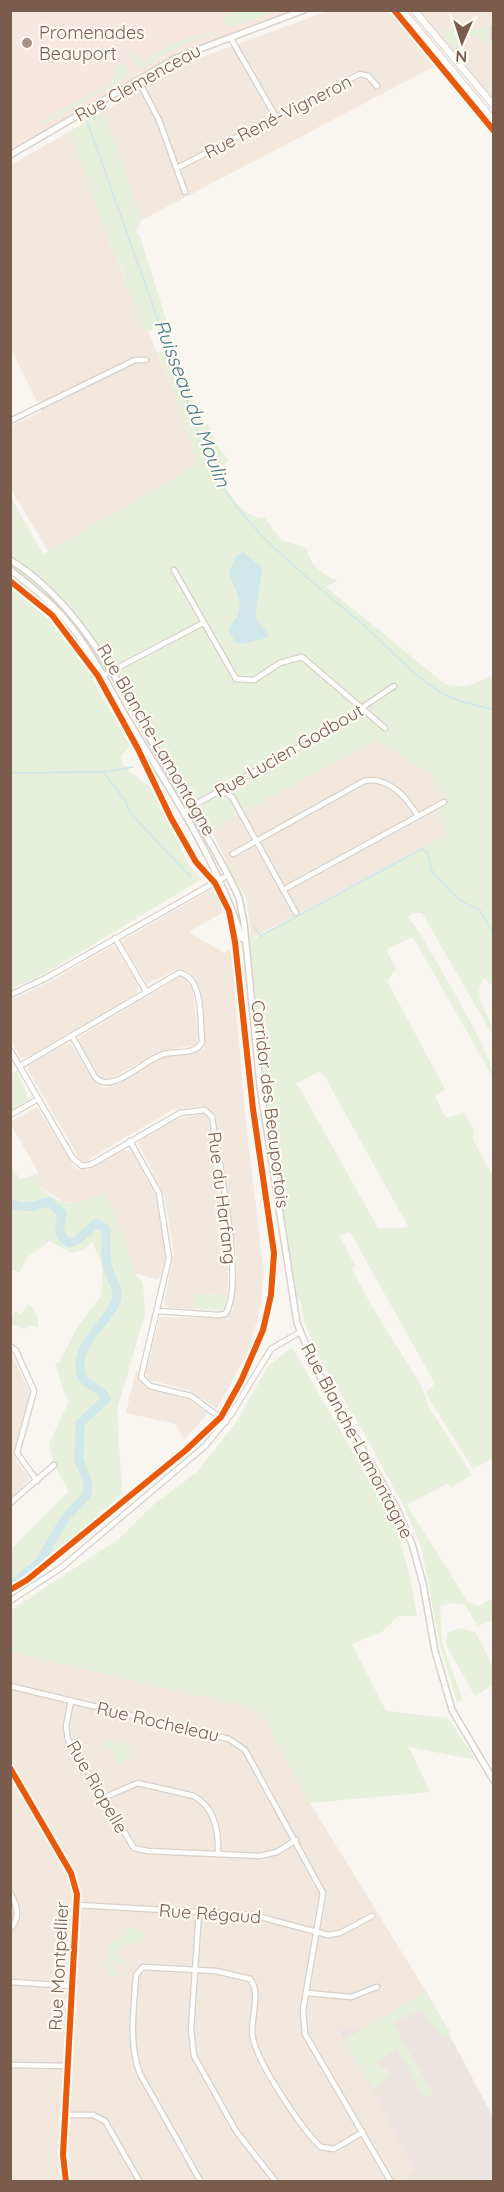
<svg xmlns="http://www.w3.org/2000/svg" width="504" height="2192" viewBox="0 0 504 2192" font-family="Quicksand,sans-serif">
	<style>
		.residential { fill: #f2e8de }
		.commercial { fill: #f6e8e1 }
		.industrial { fill: #ede5e0 }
		.green { fill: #e7f0db; fill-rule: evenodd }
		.water { fill: #d0e8ea }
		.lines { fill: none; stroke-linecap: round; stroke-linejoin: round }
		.stream { stroke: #d0e8ea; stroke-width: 1.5 }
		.river { stroke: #d0e8ea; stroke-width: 9 }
		.minor-casing { stroke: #d7d1cb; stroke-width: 7 }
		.tertiary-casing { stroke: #d7d1cb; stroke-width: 8 }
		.secondary-casing { stroke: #d9d2cb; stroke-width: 8 }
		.minor { stroke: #fefefd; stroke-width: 4.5 }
		.tertiary { stroke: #fefefd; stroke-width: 5 }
		.secondary { stroke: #fefefd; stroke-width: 6 }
		.cycleway-casing { stroke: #fffaf3; stroke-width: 10 }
		.cycleway { stroke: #e8590c; stroke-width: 6 }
		.poi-dot { fill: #a69286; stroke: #fffaf3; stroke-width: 2 }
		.labels { text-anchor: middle; stroke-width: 4.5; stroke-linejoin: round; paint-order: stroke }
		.poi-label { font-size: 18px; fill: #7a5c4d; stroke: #fffaf3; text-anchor: start }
		.street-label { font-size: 18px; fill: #7a5c4d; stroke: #fffaf3 }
		.water-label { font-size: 20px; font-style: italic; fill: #437c86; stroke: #fffaf3 }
	</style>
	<rect width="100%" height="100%" fill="#f9f5f0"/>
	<g class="residential">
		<polygon points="328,11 391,11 435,66 142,220 103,111 186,63"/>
		<polygon points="420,11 493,11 493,100"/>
		<polygon points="70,131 108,240 174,391 198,465 48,551 11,489 11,426 42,412 11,349 11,165"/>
		<polygon points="377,739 431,774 447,805 448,835 252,938 246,898 210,829"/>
		<polygon points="212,889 216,890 227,910 189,932 224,953 231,948 246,1125 264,1271 261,1305 249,1350 217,1409 189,1390 149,1380 146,1372 160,1317 222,1318 233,1309 237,1259 214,1114 208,1107 201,1106 172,1110 82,1163 28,1070 29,1065 37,1060 66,1044 71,1044 93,1081 104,1088 119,1084 163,1057 202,1050 205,1045 205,1029 200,989 194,977 187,971 176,970 147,984 123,944 123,940"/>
		<polygon points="112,946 116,948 138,985 137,993 28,1057 21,1058 11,1041 11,1000 47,983"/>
		<polygon points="180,977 185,979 193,991 198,1036 196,1045 159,1051 109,1080 102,1080 79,1042 79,1037"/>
		<polygon points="37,1107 76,1169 88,1170 122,1150 131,1151 157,1198 166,1252 163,1271 158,1280 134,1273 124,1235 105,1193 80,1204 63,1201 40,1187 37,1170 11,1125 10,1122"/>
		<polygon points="203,1114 208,1118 229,1259 227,1295 196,1294 194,1309 169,1308 164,1303 174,1254 165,1198 138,1142 176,1119"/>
		<polygon points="10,1351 31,1395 13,1452 15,1459 30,1479 11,1497"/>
		<polygon points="136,1370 146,1388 190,1400 208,1413 184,1440 176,1424 126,1413"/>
		<polygon points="11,1652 260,1710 310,1803 427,1993 369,2028 338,2031 417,2173 398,2182 11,2182"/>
	</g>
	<polygon class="commercial" points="10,11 304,11 195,50 11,155"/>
	<polygon class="industrial" points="427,1993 493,2117 493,2181 398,2181 416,2172 338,2030 369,2028"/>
	<g class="green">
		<polygon points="226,11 278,11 231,27 222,18 227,14"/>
		<polygon points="464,15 468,29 476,30 485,25 489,39 484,44 479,36 458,35 456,38 468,54 464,59 442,34"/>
		<polygon points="218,30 178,47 142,68 136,66 130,56 132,50 142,62 178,41"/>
		<polygon points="119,63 123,63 128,71 124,78 41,127 39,125 43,120 111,83 116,66"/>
		<path d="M103 111 142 220 135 232 139 234 188 388 201 418 210 428 219 448 229 461 219 468C223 488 243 520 265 518L281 540 307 548C310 567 321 572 337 581L326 587 445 684C465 689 476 684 493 675V987L484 978C469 998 493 1014 493 1036L422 913H412L408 917 419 932C434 958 493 1054 493 1077L413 937 388 948 387 952 396 969 387 981 445 1089 435 1096 446 1118 464 1113 474 1130 473 1140 493 1176V1464L490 1460 473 1469 428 1397 426 1392 433 1386 434 1382 350 1232 339 1235 355 1265 352 1269 371 1305 422 1387 429 1407 472 1475 451 1487 448 1483 407 1505 468 1602 479 1606 493 1598V1620L478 1626 465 1605 452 1603 440 1606 442 1643 463 1700 457 1702 440 1645 421 1546 404 1507 365 1435 319 1357 303 1319 301 1302 297 1297 262 1086 246 920 243 900 226 863 228 862C243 889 246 905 250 935L256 938 447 835 435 811 447 805 431 774 377 740 204 833 110 672 92 679 130 746 121 756 123 765 129 767V771L152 788 189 866 202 879 44 974 11 989 10 496 43 554 198 465 174 391 158 353 166 349 158 327 147 332 136 312 139 310 122 279 125 277 108 240 70 131ZM320 1071 326 1079 408 1226 403 1228H378L299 1087 295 1084Z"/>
		<polygon points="17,1071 29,1099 11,1111 11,1074"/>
		<path d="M10 1165 20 1179 37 1174 40 1187C62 1210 80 1204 105 1193L124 1235 134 1273 143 1283 145 1313 117 1410 122 1494 33 1572 11 1587V1549L69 1491 54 1465 49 1444 69 1401C62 1392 60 1375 55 1363H59L78 1326 100 1298 103 1281 101 1261 92 1242 83 1250 71 1253 50 1241 26 1258 20 1272 11 1270Z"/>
		<polygon points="196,1294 227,1295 225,1307 222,1310 194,1309"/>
		<polygon points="29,1304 38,1317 38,1328 31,1325 24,1329 11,1324 11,1316 16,1311 21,1314"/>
		<polygon points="292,1347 396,1527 410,1576 417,1616 398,1616 383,1631 352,1644 386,1711 448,1718 476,1760 409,1747 430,1792 310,1803 259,1710 11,1652 11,1610 120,1538 152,1506 197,1472 237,1421 268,1366"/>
		<polygon points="460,1628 475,1632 493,1666 493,1685 475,1696 446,1645 447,1633"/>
		<polygon points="102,1739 129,1746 131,1757 118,1764 110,1748 102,1750"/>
		<polygon points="128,1927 144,1931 143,1942 128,1944 117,1952 131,1967 115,1962 113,1970 119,1976 109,1979 103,1961 108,1956 110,1941 118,1940 127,1932"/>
		<polygon points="426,1992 451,2034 442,2038 421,2010 393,2023 435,2097 421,2095 409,2068 396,2048 377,2064 393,2074 373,2089 344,2040"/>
	</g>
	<path class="water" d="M244 552 262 569 255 618 269 635 267 638 243 644 235 642 228 629C231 624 234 621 237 617 245 602 233 587 229 573L237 555Z"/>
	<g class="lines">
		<g class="stream">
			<path d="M87 121 209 463C241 530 313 581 369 630 392 651 415 677 442 693 457 702 476 705 494 710"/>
			<polyline points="103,772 125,800 131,814 191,877"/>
			<polyline points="10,773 103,772 133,767"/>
			<path d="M254 927 260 936 422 849 427 852 432 871C445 886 459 904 479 909L494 934"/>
		</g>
		<path class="river" d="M10 1203C24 1210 35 1206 49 1202L62 1213C60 1226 56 1236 69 1243L79 1239 96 1223 106 1229C106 1246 104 1263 112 1279 115 1286 119 1292 116 1301 107 1323 77 1343 80 1370 81 1386 102 1386 106 1399L80 1423 79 1460 88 1484 87 1495 66 1517 38 1564 10 1585"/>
		<defs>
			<g id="minor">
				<polyline points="494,28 494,38"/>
				<polyline points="230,37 276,117"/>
				<polyline points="138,80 159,120 185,192"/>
				<polyline points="177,168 360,74 368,76 377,86"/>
				<polyline points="10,421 135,360 146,360"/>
				<polyline points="174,570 236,679 254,680 280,663 302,657 385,728"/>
				<polyline points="102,676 203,623"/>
				<polyline points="219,793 227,793 232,797 296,913"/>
				<polyline points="187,809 328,731 394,686"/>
				<path d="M233 854 364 781C389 776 406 797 418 816"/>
				<polyline points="283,890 444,802"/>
				<polyline points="115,938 146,991"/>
				<polyline points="10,995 46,978 228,875"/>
				<path d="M10 1050 72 1157 82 1166 92 1164 180 1113 205 1110 212 1117C217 1154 246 1287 225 1314L218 1315 157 1311"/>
				<path d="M20 1066 179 973C204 976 200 1023 202 1042 196 1055 177 1051 164 1054 144 1059 112 1096 95 1077L72 1036"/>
				<polyline points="10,1115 38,1099"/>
				<polyline points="130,1141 159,1193 169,1258 141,1377 150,1386 191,1396 226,1422"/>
				<polyline points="10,1346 16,1351 34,1391 17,1453 37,1481"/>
				<polyline points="10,1503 54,1465"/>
				<polyline points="10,1601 62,1567 205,1446 232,1413 271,1349 300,1332"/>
				<polyline points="10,1686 229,1739 245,1750 323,1893 303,2010 305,2034 391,2182"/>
				<polyline points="71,1701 66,1726 68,1740 134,1848 147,1851 259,1856 277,1852 296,1840"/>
				<polyline points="10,1768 71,1873 77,1894 63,2155 66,2182"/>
				<path d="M103 1798 138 1783 194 1796C215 1808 219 1832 218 1854"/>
				<path d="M10 1892C16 1903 22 1919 10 1928"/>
				<polyline points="77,1905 253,1915 328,1935 340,1933 372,1916"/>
				<polyline points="199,1912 191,2029 194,2056 236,2131 276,2182"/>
				<polyline points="10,1982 73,1986"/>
				<polyline points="307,1993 351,1997 377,1987"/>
				<polyline points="10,2065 68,2066"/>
				<polyline points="66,2115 93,2115 105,2121 140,2182"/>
				<path d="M201 2182 140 2074C128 2042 134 2008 136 1975L143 1967 216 1971 250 1979C262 1993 249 2020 253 2038 257 2062 302 2130 321 2147L334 2149 363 2132"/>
			</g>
			<g id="tertiary">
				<polyline points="10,155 176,58 304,10"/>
				<path d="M10 560C84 604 128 702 170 774 193 815 220 855 239 898L244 923 260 1086 297 1323 315 1367 396 1507 412 1544 423 1584 435 1651 452 1710 494 1781"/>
				<path d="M10 570C30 585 49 600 65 619 90 648 109 687 128 720 170 790 218 861 242 939"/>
			</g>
			<g id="secondary">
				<polyline points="402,10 494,121"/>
				<polyline points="414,10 494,106"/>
			</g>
		</defs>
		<use href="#minor" class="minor-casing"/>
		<use href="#tertiary" class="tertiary-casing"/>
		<use href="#secondary" class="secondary-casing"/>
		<use href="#minor" class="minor"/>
		<use href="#tertiary" class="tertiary"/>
		<use href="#secondary" class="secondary"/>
		<defs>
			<g id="cycleway">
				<polyline points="394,10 494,131"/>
				<polyline points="10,581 52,615 98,676 138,749 171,818 196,862 215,883 229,911 235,942 253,1109 274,1253 271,1295 263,1330 241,1381 221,1417 186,1450 27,1580 10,1590"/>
				<polyline points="10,1768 71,1873 77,1894 63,2155 66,2182"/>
			</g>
		</defs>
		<use href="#cycleway" class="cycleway-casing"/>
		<use href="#cycleway" class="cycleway"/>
	</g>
	<circle class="poi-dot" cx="27" cy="43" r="6"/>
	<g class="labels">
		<g class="poi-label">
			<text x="39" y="39">Promenades<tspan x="39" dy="21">Beauport</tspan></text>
		</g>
		<g class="street-label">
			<text transform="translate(138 83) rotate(-29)" y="6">Rue Clemenceau</text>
			<text transform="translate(278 117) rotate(-27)" y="6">Rue René-Vigneron</text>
			<text transform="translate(156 740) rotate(60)" y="6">Rue Blanche-Lamontagne</text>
			<text transform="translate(289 751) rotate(-30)" y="6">Rue Lucien Godbout</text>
			<text transform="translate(270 1104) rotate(83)" y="6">Corridor des Beauportois</text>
			<text transform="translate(222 1198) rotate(83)" y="6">Rue du Harfang</text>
			<text transform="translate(357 1441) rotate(62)" y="6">Rue Blanche-Lamontagne</text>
			<text transform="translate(158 1722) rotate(13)" y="6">Rue Rocheleau</text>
			<text transform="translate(97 1787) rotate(60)" y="6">Rue Riopelle</text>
			<text transform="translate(210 1914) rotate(4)" y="6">Rue Régaud</text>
			<text transform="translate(59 1966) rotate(-87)" y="6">Rue Montpellier</text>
		</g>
		<g class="water-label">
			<text transform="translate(192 403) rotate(69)" y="7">Ruisseau du Moulin</text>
		</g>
	</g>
	<rect width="504" height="2192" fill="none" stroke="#7a5c4d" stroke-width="24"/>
	<g transform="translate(462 42) rotate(183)" stroke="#fffaf3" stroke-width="4.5" paint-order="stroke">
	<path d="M0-4.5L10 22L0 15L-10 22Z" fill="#7a5c4d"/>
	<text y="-9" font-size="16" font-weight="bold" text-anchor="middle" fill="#7a5c4d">N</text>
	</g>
</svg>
